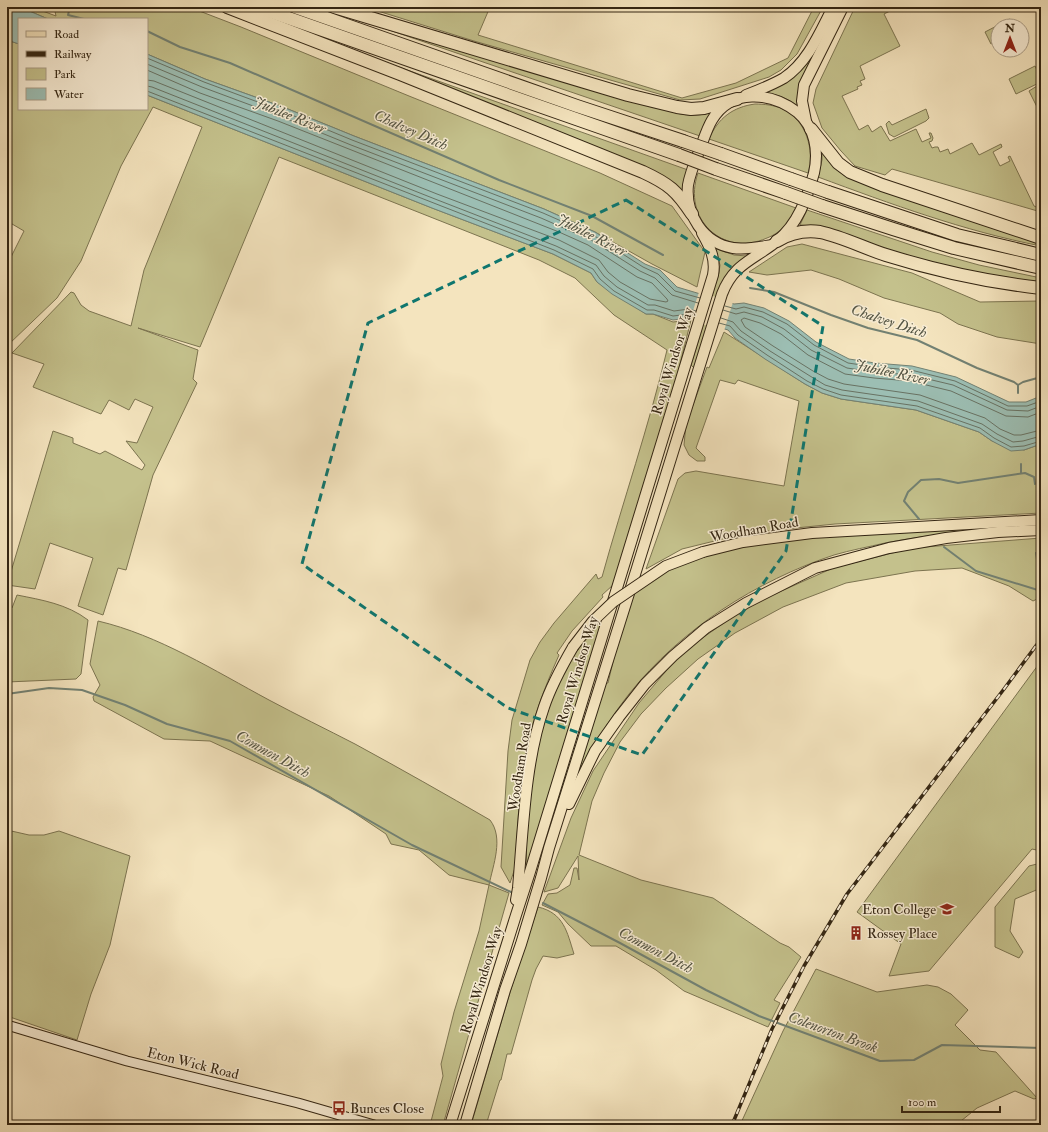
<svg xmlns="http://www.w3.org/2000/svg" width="1048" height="1132" viewBox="0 0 1048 1132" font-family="'IM FELL Double Pica',serif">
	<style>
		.green { fill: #c4c18c; stroke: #7c7450 }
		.water { fill: #9cbeb3; stroke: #728173 }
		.pier { fill: #f4e4be }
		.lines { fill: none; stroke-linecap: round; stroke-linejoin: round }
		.shore { stroke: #687263; stroke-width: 1 }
		.stream { stroke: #728173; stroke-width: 2 }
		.secondary-casing { stroke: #342613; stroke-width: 11 }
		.primary-casing { stroke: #342613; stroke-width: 12 }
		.highway-casing { stroke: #342613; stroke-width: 14 }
		.secondary { stroke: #f8edd5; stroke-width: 9 }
		.primary { stroke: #f4e4be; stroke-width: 10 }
		.highway { stroke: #f4e4be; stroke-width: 12 }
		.rail-casing { stroke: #342613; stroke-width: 3.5 }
		.rail { stroke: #f8edd5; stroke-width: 2; stroke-dasharray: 6; stroke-linecap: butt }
		.primary-bridge-casing { stroke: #342613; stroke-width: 12; stroke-linecap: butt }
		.highway-bridge-casing { stroke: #342613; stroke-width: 14; stroke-linecap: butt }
		.primary-bridge { stroke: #f4e4be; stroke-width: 10 }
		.highway-bridge { stroke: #f4e4be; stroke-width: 12 }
		.marked { fill: none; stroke: #0f766e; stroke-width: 3; stroke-dasharray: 8 5; stroke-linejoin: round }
		.labels { text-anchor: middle; stroke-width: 3; stroke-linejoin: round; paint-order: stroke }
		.street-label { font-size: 14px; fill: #342613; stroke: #f8edd5 }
		.poi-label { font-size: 14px; fill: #342613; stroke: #f8edd5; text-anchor: start }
		.water-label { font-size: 15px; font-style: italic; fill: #535443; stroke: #f8edd5 }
	</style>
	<rect width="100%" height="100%" fill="#f4e4be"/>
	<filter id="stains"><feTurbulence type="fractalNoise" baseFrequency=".005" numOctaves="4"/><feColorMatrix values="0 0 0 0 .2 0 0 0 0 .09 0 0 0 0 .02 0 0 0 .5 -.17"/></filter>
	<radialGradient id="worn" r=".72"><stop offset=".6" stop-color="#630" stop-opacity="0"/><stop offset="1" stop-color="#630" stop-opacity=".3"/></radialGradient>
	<g class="green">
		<polygon points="20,7 32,7 56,16 54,7 189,7 241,27 409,96 600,173 672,206 705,252 697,287 652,264 595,232 544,209 354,136 283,107 205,79 147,54 147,19 48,19"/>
		<polygon points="365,7 490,7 478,35 682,98 736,83 788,58 814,7 823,7 797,54 781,70 769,77 700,99 680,100 474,41"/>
		<polygon points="855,7 898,7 884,14 900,46 860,66 865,79 860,81 862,85 857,87 858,89 842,96 859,130 868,125 872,132 881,126 890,141 916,129 922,142 931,138 929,133 931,133 933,138 932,141 929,142 932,148 935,147 938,147 940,152 948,149 950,154 972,143 979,155 1001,144 1002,147 993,152 1000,166 1010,161 1008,157 1010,156 1034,206 1041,209 1041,212 892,169 885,175 855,166 841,151 822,128 813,103 816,89"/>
		<path d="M351 17 676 113C689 116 700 116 713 112L700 136Z"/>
		<polygon points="1010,19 1014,26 998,26 998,40 991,44 985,32"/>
		<path d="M7 40 19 44V109H147V95L432 208 553 254 591 273 597 282 646 314H653L673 322 691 320 677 376 613 585 602 595 603 597 572 631 557 653 559 655C543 691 531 723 524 761 518 796 518 833 515 868L510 883 501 867 508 751 512 720 530 660 540 642 554 623 596 574 598 579 602 577C623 501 649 426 667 350L614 315 575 278 539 260 279 157 200 347 138 328 198 350 193 379 197 383 153 475 126 570 118 568 103 615 78 606 93 558 50 543 35 589 7 585 53 431 73 438V443L100 454 105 451 142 470 145 465 126 441 137 443 153 407 135 399 129 410 109 400 101 414 33 387 44 364 12 353 71 292 74 293 81 305 89 311 131 326 144 270 202 127 153 107 121 166 81 261 57 298 8 345 7 265 24 231 7 221Z"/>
		<polygon points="351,50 688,170 682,194"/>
		<path d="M810 55 813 58C805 74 796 87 798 106 788 99 778 94 765 93Z"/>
		<polygon points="1035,66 1041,78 1041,82 1016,94 1009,79"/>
		<polygon points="1037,86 1041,87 1041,115 1029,91"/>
		<path d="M755 104C764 104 774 105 783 109 806 120 815 150 808 173L709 139C718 118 733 107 755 104Z"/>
		<polygon points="926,109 929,118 926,121 894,137 889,134 886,124 889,121 892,125"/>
		<path d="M822 151 827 157 1041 242V246C964 231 891 204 818 177L822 160Z"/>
		<path d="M698 173 796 208C794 213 792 218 789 222 783 229 775 235 767 238 722 258 682 218 698 173Z"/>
		<polygon points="807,210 932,252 979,265 1041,278 1041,284 976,275 888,250 825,227 800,225"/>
		<polygon points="802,244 912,273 980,302 1041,301 1041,344 997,337 958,324 940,313 884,298 839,279 811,270 767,275 749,272 787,247"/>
		<polygon points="715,248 734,255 747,256 740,262 694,368 691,365 719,273 720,265"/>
		<polygon points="724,332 805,384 822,393 841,399 916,410 979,432 992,441 1024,450 1041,444 1041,513 835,524 747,533 682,549 646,569 678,479 685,473 696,471 784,486 799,401 738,380 735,384 720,380 696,448 705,457 705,461 697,461 689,455 684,445 686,424 707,367 709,368"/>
		<path d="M1041 523V526C988 529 936 533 885 543 868 547 851 550 834 555 756 581 681 629 629 694 608 721 590 751 573 781L604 683H608L616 649 634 591 669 568 691 558 787 538Z"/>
		<polygon points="1041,538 1041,597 1033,601 1009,586 962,568 915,571 846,583 783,607 735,633 698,659 666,688 641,714 620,742 604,773 592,801 579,855 641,880 713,898 780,943 789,947 801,957 774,1000 780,1003 768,1027 684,991 656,970 616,946 591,946 568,924 558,912 542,905 548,894 557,893 570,885 574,868 577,868 579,880 578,856 558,888 544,892 571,818 593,771 639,703 682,652 750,605 833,568 912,548"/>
		<path d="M17 595C42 600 67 604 88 620L81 674 76 679 7 682V607L12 608Z"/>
		<polygon points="603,615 598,639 527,868 526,842 529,801 540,729 562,668"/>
		<path d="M98 621C158 635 215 671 269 700 297 715 326 729 355 744 401 769 445 794 490 820 504 838 493 865 489 885L509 893 443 1125H430L443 1076 441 1064 454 1012 479 931 489 885 449 875 419 850 391 844 386 834 329 796 210 741 164 739 94 701 93 697 100 685 90 664Z"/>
		<polygon points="1041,661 1041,851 1032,849 929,971 889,976 901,944 857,912"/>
		<polygon points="7,830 29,835 44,835 59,831 130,856 110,945 91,994 77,1040 7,1016"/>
		<polygon points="1041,863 1041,888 1015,899 1010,931 1023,952 1019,958 995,947 995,907 1029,866"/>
		<path d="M538 907C564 913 567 932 574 954L557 958 543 956 536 969 532 980 511 1054H507L501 1080H500L499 1083 486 1125H471L511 989Z"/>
		<polygon points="816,969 877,992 927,985 938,987 951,994 968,1010 955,1025 980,1050 996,1052 1037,1098 1034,1099 1015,1091 977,1108 956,1125 740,1125 783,1031"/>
	</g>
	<g class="water">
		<polygon points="7,7 20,7 48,19 52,19 19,19 19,44 7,40"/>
		<polygon points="147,54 205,79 283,107 354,136 544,209 595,232 645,264 660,270 677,287 734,304 744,303 764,308 789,321 816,342 849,359 875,363 912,366 956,377 1009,402 1026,402 1041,396 1041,444 1024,450 1011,451 992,441 979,432 916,410 841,399 822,393 805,384 765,359 735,338 728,330 689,318 673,320 653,314 646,314 612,294 597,282 591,273 553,254 432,208 147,95"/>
	</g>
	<polygon class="pier" points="699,292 733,302 724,331 690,320"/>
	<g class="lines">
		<g class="shore">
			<polyline points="147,58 204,82 282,111 352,140 543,213 593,235 643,267 658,274 675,291 700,298"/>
			<polyline points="147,64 202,87 280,116 351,145 541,218 591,240 640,271 655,278 672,295 698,303"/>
			<polyline points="147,70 200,93 278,121 559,232 588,245 637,277 652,283 667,299 668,301 666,302 650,299 620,282 608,272 599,260 559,240 437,194 154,81 147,80"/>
			<polyline points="147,86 152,87 435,199 556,246 596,265 604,276 617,287 648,305 655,305 674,311 689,309 696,311"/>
			<polyline points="147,91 554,250 593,269 600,279 614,291 647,310 654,310 673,316 689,314 694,315"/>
			<polyline points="725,306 736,309 744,307 763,312 787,324 814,345 848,363 875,367 911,370 955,381 1008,406 1027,406 1041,401"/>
			<polyline points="723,310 736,314 744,312 762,317 784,329 811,350 847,368 874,372 911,375 953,385 1007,410 1028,411 1041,406"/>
			<polyline points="721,318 733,322 741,331 770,351 810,376 825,385 842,390 918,401 982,424 997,434 1013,442 1023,441 1041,436"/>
			<polyline points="719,323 730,326 738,335 767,355 807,381 823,389 841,395 917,406 980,428 994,438 1011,447 1024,446 1041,441"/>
			<polyline points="1041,412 1028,417 1006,416 951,391 910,381 874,378 845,374 808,355 781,334 760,323 744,318 741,320 745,327 773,346 813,371 828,379 844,384 920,395 985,418 1000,429 1014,435 1021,435 1041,430"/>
		</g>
		<g class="stream">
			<polyline points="70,7 68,15 84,19"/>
			<polyline points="147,31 180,47 230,63 499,180 592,216 663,255"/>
			<polyline points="750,288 774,292 831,315 868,328 917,340 977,368 1014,382 1018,385"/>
			<polyline points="1018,385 1023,382 1041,377"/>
			<polyline points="1018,385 1018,393"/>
			<polyline points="1021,464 1021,473"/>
			<polyline points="919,519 904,501 908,492 921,480 939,479 958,483 1025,473 1034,477 1035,484"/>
			<polyline points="944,547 976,571 1041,591"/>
			<polyline points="1036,553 1041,583"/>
			<polyline points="7,694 49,688 82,690 125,705 167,724 230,741 412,845 511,892"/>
			<polyline points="543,903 620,943 706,990 759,1016 880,1061 914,1060 942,1045 1041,1048"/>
		</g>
		<defs>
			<polyline id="secondary" points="7,1025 127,1061 298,1103 374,1125"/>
			<g id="primary">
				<path d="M746 95C759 90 772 85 784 78 808 62 820 32 833 7"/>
				<polyline points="806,121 802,101 804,85 843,7"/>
				<polyline points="703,552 743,542 812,533 1041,520"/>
				<polyline points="569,804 595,751 619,717 645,684 673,656 706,628 746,603 815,568 889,548 946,538 998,532 1041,530"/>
				<path d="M516 900 518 888C523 831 525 761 544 707 551 686 562 666 573 647"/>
				<path d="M450 1125 516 915 529 875 713 275C716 259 710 247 702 233"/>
				<path d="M465 1125 505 990 521 944 541 878 549 848 637 568 722 294C734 263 754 260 777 241 798 224 807 198 814 173 819 151 815 127 797 112 771 92 731 88 712 120 706 130 703 142 698 154 694 164 690 174 688 185 685 214 703 243 733 248 746 250 759 247 772 245"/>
			</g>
			<g id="highway">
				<path d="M227 7 400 74 643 172C669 184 677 191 692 214"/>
				<polyline points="257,7 679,155"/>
				<polyline points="295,7 577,106 683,141"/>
				<polyline points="334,7 628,95 677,107 691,109 704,108 737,99"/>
				<polyline points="811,129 838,163 850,172 882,185 1041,238"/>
				<polyline points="721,154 791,179"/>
				<polyline points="716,169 786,193"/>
				<polyline points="828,192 957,235 1041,255"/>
				<polyline points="822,206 893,229 954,248 1041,268"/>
				<path d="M777 241C790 233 805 230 820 232 843 237 864 248 886 255 937 271 988 282 1041 288"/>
			</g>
		</defs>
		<use href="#secondary" class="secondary-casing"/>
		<use href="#primary" class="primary-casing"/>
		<use href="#highway" class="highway-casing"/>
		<use href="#secondary" class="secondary"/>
		<use href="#primary" class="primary"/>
		<use href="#highway" class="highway"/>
		<defs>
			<polyline id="rail" points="732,1125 772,1029 804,966 847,894 1004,689 1041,639"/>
		</defs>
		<use href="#rail" class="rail-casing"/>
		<use href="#rail" class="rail"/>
		<defs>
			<polyline id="primary-bridge" points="573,647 593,621 613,602 666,566 703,552"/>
			<g id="highway-bridge">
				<polyline points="683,141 721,154"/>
				<polyline points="679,155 716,169"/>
				<polyline points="791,179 828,192"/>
				<polyline points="786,193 822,206"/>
			</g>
		</defs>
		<use href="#primary-bridge" class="primary-bridge-casing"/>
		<use href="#highway-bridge" class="highway-bridge-casing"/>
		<use href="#primary-bridge" class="primary-bridge"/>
		<use href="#highway-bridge" class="highway-bridge"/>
	</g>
	<path class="marked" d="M626 200 823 326 786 551 642 755 508 708 302 564 368 323Z"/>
	<defs>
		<symbol id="school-bare" viewBox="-9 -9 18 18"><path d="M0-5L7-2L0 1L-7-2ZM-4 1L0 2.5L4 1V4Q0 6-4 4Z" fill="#8f2418" stroke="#f8edd5" stroke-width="2.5" paint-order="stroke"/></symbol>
		<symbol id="building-bare" viewBox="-9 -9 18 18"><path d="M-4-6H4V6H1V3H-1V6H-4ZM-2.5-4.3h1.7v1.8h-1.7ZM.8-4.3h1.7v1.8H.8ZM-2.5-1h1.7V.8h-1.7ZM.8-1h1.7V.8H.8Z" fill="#8f2418" stroke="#f8edd5" stroke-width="2.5" paint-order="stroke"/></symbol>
		<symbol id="bus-bare" viewBox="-9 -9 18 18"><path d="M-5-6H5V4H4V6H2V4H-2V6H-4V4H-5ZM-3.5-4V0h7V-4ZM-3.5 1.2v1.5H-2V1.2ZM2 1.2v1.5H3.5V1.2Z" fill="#8f2418" stroke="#f8edd5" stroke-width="2.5" paint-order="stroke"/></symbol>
	</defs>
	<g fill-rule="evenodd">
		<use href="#school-bare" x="937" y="899" width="20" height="20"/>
		<use href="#building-bare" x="846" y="923" width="20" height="20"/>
		<use href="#bus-bare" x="329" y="1098" width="20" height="20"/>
	</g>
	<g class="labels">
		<g class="street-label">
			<text transform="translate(672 361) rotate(-73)" y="5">Royal Windsor Way</text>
			<text transform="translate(754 529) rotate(-10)" y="5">Woodham Road</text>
			<text transform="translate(577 670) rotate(-73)" y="5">Royal Windsor Way</text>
			<text transform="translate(519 767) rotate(-81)" y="5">Woodham Road</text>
			<text transform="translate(481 980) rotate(-73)" y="5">Royal Windsor Way</text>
			<text transform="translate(193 1063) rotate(14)" y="5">Eton Wick Road</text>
		</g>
		<g class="poi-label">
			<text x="936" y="914" text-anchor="end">Eton College</text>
			<text x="867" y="938">Rossey Place</text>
			<text x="350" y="1113">Bunces Close</text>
		</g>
		<g class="water-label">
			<text transform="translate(290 115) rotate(22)" y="5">Jubilee River</text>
			<text transform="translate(411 130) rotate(24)" y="5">Chalvey Ditch</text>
			<text transform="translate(592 235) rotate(27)" y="5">Jubilee River</text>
			<text transform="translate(889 321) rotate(18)" y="5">Chalvey Ditch</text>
			<text transform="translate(892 372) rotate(12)" y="5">Jubilee River</text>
			<text transform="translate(273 754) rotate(29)" y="5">Common Ditch</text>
			<text transform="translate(656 950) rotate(28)" y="5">Common Ditch</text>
			<text transform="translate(833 1032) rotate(20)" y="5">Colenorton Brook</text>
		</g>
	</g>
	<rect width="1048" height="1132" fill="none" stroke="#f4e4be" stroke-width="24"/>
	<rect x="8" y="8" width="1032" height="1116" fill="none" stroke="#342613" stroke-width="2"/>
	<rect x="12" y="12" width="1024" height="1108" fill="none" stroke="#342613"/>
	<rect x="18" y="18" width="130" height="92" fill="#f8edd5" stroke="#aa9d87"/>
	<rect x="26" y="31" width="20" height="6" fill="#f4e4be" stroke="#aa9d87"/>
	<text x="54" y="38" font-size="12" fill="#342613">Road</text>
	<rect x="26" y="51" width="20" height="6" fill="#342613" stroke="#aa9d87"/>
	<text x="54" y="58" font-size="12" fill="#342613">Railway</text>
	<rect x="26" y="68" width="20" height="12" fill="#c4c18c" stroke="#aa9d87"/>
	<text x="54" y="78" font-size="12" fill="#342613">Park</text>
	<rect x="26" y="88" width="20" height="12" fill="#9cbeb3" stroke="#aa9d87"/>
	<text x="54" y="98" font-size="12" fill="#342613">Water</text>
	<g transform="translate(1010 38)"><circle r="19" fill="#f8edd5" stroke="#aa9d87"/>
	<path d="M0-3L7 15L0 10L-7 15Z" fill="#8f2418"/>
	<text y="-6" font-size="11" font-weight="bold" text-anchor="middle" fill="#342613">N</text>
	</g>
	<path d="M902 1106v6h98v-6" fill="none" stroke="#342613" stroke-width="2"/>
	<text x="908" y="1106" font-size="12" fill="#342613" stroke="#f8edd5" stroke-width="3" paint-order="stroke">100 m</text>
	<rect width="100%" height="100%" filter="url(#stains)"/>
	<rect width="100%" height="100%" fill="url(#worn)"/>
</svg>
